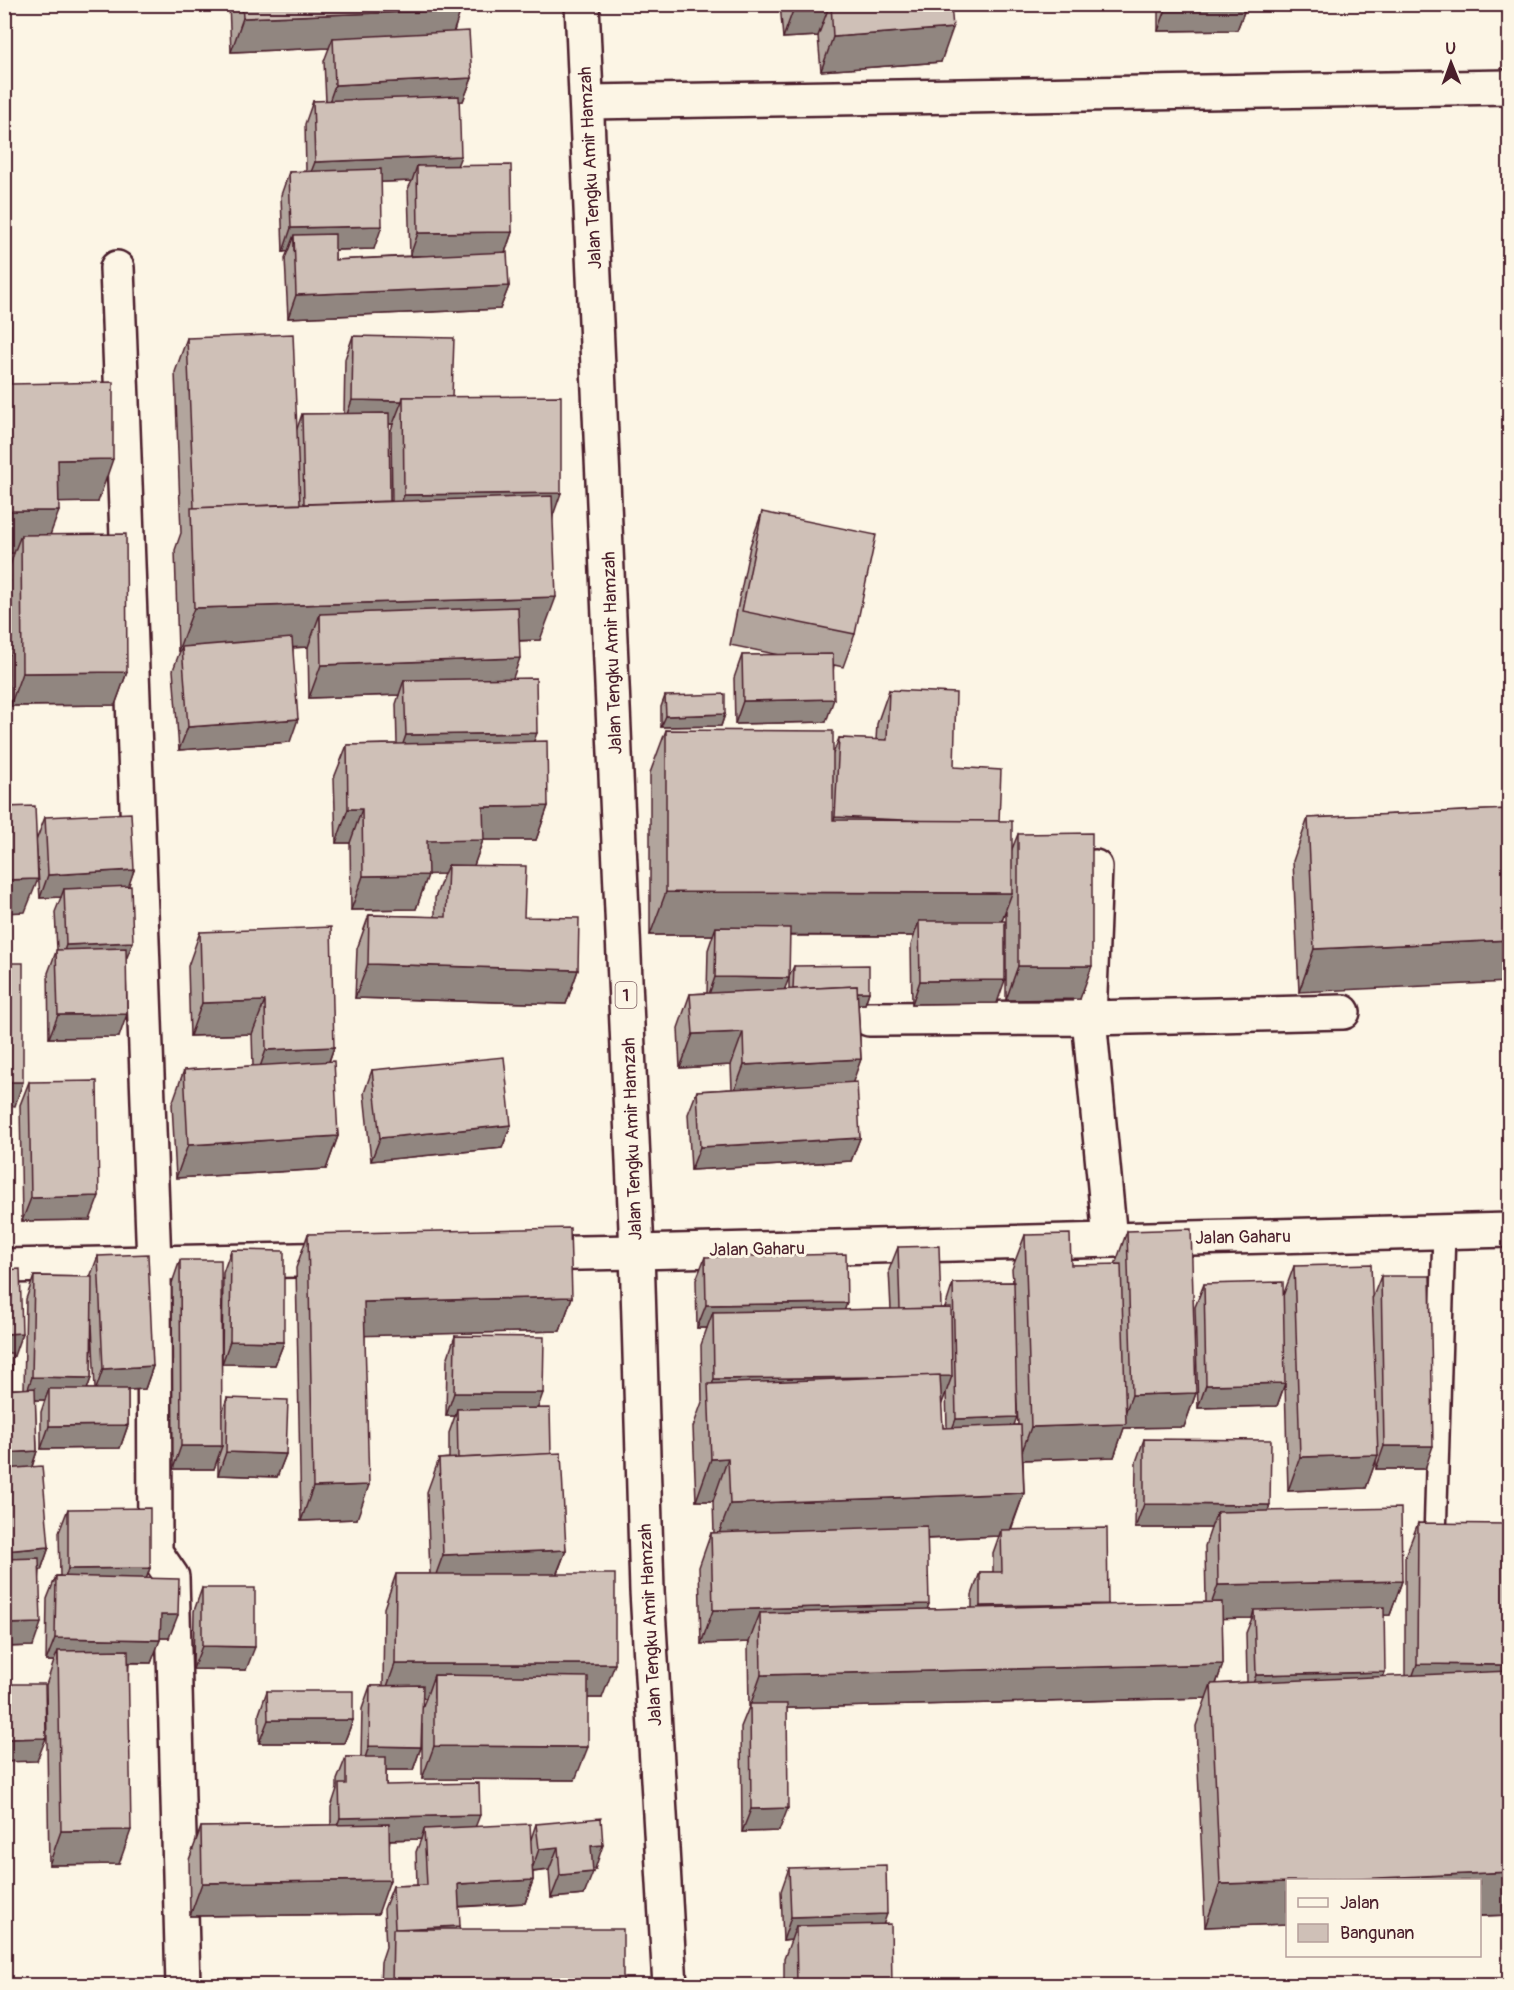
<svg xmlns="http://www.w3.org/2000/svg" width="1514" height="1990" viewBox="0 0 1514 1990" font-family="Pangolin,sans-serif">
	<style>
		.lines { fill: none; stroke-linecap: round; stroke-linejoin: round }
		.lane-casing { stroke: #4a1f2b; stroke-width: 26 }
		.street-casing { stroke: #4a1f2b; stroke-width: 38 }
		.secondary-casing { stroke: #4a1f2b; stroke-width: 38 }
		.primary-casing { stroke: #4a1f2b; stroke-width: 38 }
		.lane { stroke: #fcf5e5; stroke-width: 21 }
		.street { stroke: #fcf5e5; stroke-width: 33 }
		.secondary { stroke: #fcf5e5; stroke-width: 33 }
		.primary { stroke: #fcf5e5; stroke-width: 33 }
		.wall { fill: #b2a59d; stroke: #4a1f2b; stroke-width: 1.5; fill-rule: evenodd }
		.shaded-wall { fill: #918680; stroke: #4a1f2b; stroke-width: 1.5 }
		.building { fill: #cfc0b7; stroke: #4a1f2b; stroke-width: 1.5 }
		.labels { text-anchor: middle; stroke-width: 6; stroke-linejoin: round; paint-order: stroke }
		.shield { fill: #fcf5e5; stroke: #7f5f63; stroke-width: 1.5 }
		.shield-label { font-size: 16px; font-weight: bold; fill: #4a1f2b }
		.street-label { font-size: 18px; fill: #4a1f2b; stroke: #fcf5e5 }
	</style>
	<rect width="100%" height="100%" fill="#fcf5e5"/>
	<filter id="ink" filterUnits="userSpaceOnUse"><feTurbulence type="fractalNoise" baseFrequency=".0167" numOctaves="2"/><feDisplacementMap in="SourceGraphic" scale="12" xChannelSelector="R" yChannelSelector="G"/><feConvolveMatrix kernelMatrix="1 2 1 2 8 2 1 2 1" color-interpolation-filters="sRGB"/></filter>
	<g filter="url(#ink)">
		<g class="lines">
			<defs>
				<polyline id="lane" points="1435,1539 1444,1232"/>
				<g id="street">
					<polyline points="588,102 1510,87"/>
					<polyline points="117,268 154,1263 155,1552 172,1577 183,1986"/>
					<polyline points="1095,867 1089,1018 1343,1012"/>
					<polyline points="869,1019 1089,1018 1110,1240"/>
					<polyline points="525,1254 637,1252"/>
					<polyline points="4,1266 345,1259"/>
				</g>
				<polyline id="secondary" points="637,1252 1510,1230"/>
				<polyline id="primary" points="582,4 637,1252 647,1591 670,1986"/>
			</defs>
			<use href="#lane" class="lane-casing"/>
			<use href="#street" class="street-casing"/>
			<use href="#secondary" class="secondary-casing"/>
			<use href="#primary" class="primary-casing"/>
			<use href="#lane" class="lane"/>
			<use href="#street" class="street"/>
			<use href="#secondary" class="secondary"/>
			<use href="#primary" class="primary"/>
		</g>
		<g class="wall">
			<path d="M229 4H461L454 32 472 78 463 101H459L457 166 512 232 505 253 509 286 500 309 288 318 285 258 288 251 283 252 281 195 289 172 306 171 305 124 313 101H326L324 61 329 48 231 52ZM412 181 408 189 410 256 335 260V250L374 249 381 182Z"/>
			<polygon points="780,4 951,4 941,62 821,71 818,36 783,38"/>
			<polygon points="1158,4 1247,4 1237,30 1158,31"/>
			<polygon points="4,238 11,384 98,502 59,502 50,535 127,672 115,705 10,706 9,569 14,553 6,553 7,622 4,628"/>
			<path d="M353 336 452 397 553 516 540 640 519 641 512 678 534 741 548 806 536 840H483L474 865 524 917 578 970 566 1004 355 998 357 949 369 915 435 917V898L444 874H428L416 909 351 910 350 843H336L334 778 347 745 397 744 396 704 399 695 309 698 308 647 293 648 290 742 179 750 173 670 180 651H178L175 550 181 533 175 372 187 338 297 429 302 414H344L345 359ZM389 424H393L391 430 392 501H390Z"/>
			<polygon points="762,512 855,634 843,667 834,665 826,722 735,724 734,678 742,655 780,655 730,645 750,546"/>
			<polygon points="889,690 999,821 1012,849 1018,834 1080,999 1006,1000 1006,911 1002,921 997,1003 912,1004 911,945 914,936 789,936 785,990 789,989 789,977 794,966 869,992 865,1004 858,1004 861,1059 852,1082 860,1138 851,1161 691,1170 688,1114 697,1091 732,1089 731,1065 680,1068 678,1028 690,994 707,993 708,950 713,935 650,935 650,773 666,730 833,754 839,738 876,740 877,724"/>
			<polygon points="665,696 725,714 721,726 661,727 661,707"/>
			<polygon points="1509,809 1299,992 1293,861 1308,818"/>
			<polygon points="45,817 134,870 128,886 126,960 119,1037 49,1038 48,973 57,949 55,912 61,897 40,898 36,841"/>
			<polygon points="200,932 334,1047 329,1062 338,1136 326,1169 176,1178 172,1104 184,1070 253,1066 252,1034 190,1036 188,966"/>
			<polygon points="372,1070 511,1125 502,1148 371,1161 364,1093"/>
			<polygon points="29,1082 90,1220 22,1221 20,1105"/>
			<path d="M1127 1231 1196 1393 1184 1427 1124 1428 1114 1457 1023 1460 1024 1493 1011 1530 1108 1604V1605L1206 1602 1205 1546 1211 1528H1135L1136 1462 1144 1439 1270 1505 1268 1511 1402 1581 1390 1615H1384L1383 1677 1405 1676V1557L1418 1523 1506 1672 1509 1671V1915L1205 1927 1196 1726 1206 1698 787 1708 779 1831 742 1832 741 1727 749 1707 748 1647 749 1642 701 1644 699 1567 711 1533H714L713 1501H696L693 1427 702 1402 701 1345 707 1328H697L696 1280 705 1257 845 1310 891 1309 889 1270 898 1247 941 1308H945L953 1283 1013 1282 1012 1269 1025 1235 1071 1265H1115ZM1016 1384 1018 1425H1014ZM946 1391 947 1427 943 1428 941 1405ZM999 1536 993 1553V1572H980L972 1595V1608L927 1609V1539ZM1222 1618H1252L1246 1633 1247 1682 1216 1684 1223 1664Z"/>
			<polygon points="308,1234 572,1297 560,1331 365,1335 357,1519 301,1521 296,1268"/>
			<polygon points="231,1250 284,1342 275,1365 222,1364 223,1273"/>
			<path d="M98 1256 153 1366 145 1389 128 1390V1425L120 1448 41 1449V1412L45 1400H35L37 1451 32 1467 49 1547 41 1570 40 1571 33 1646 4 1647V1270L14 1356H12V1389H24L26 1299 34 1276 90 1277ZM92 1324 95 1389H87L91 1378Z"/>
			<polygon points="180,1260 222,1413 227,1398 286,1454 277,1477 218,1475 218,1457 214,1469 173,1469 172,1283"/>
			<polygon points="1294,1266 1372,1299 1381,1276 1425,1469 1376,1469 1376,1460 1366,1488 1288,1491 1285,1384 1277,1406 1198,1408 1195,1307 1204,1284 1283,1296"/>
			<path d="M455 1336 538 1408 551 1454 566 1550 557 1574 602 1698H588L575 1780 422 1779V1724L421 1747 413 1770H386V1785L476 1827 531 1839 536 1824 595 1869H592L584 1895 551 1898 549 1870 533 1872V1880L525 1903 459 1907V1929L623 1986H380L381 1962 386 1947 384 1909 393 1886 417 1885 416 1852 421 1839 390 1840 378 1914 190 1916 189 1860 201 1827 331 1825V1807L337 1789V1780L346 1757H361L362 1709 370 1686H383L384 1608 396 1574H430L427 1492 439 1459 449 1458V1433L455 1416H446L447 1360ZM422 1698H426L422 1708Z"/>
			<polygon points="68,1509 150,1568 146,1578 169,1638 160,1638 151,1663 129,1663 119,1864 49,1865 46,1685 54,1661 46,1661 47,1599 56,1576 60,1576 59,1532"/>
			<polygon points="202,1588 246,1670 193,1669 194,1611"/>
			<polygon points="267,1691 353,1720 344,1743 259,1743 259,1714"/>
			<polygon points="789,1868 884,1924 892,1986 784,1986 784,1959 791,1940 783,1941 781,1891"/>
		</g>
		<g class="shaded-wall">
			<polygon points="830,4 818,36 783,38 795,5"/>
			<polygon points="1168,4 1247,4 1237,30 1158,31"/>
			<polygon points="461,10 449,44 333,38 329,48 231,52 243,18"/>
			<polygon points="953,28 941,62 821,71 833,37"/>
			<polygon points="472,78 463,101 327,108 335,85"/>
			<polygon points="461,156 452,179 417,166 412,181 306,185 315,162"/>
			<polygon points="382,226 374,249 294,251 294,235 288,251 283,252 291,228"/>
			<polygon points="512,232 504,255 410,256 418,233"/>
			<polygon points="509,286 500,309 288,318 296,295"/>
			<polygon points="352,400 402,401 393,424 344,423"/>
			<polygon points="113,459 98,502 43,503 58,460"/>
			<polygon points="561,493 549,527 392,528 404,495"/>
			<polygon points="4,511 59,511 43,554 21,535 14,553 4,553"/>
			<polygon points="556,597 540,640 321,647 320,614 308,647 182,651 182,647 180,651 178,651 194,608"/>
			<polygon points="520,658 508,692 404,680 399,695 309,698 321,665"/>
			<polygon points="127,672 115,705 10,706 22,673"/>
			<polygon points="834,699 826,722 735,724 743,701"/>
			<polygon points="725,714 721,726 661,727 666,716"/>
			<polygon points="298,719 290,742 179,750 188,727"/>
			<polygon points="537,733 528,756 398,758 406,735"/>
			<polygon points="548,806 536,840 483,840 471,874 448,865 444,874 415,875 427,841 483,807"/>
			<polygon points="348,809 362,809 350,843 336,843"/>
			<polygon points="835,817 999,823 823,851"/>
			<polygon points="134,870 126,894 64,889 61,897 40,898 48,875"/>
			<polygon points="428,875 416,909 351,910 363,876"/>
			<polygon points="38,879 25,912 4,913 4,880"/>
			<polygon points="666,892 1012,893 996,936 919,921 914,936 716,935 716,927 713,935 650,935"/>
			<polygon points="1509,940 1509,982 1299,992 1314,949"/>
			<polygon points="133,942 124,965 58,968 66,945"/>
			<polygon points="368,964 578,970 566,1004 355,998"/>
			<polygon points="1018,966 1092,966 1080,999 1006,1000"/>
			<polygon points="715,977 789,978 780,1001 707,1000"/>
			<polygon points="1005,980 997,1003 912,1004 920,981"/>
			<polygon points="793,992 869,992 865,1004 789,1004"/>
			<polygon points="265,1001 252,1034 190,1036 202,1003"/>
			<polygon points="127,1014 119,1037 49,1038 58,1015"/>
			<polygon points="743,1032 731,1065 680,1068 693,1034"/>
			<polygon points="334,1047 322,1081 254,1084 266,1050"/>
			<polygon points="861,1059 849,1093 732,1098 744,1065"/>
			<polygon points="4,1082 23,1082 15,1106 4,1105"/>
			<polygon points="511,1125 502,1148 371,1161 380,1138"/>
			<polygon points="338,1136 326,1169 176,1178 188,1145"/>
			<polygon points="860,1138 851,1161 691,1170 700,1147"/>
			<polygon points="99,1196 90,1220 22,1221 31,1198"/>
			<polygon points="572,1297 560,1331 352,1336 364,1302"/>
			<polygon points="847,1303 839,1326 713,1312 707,1328 697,1328 706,1305"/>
			<polygon points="22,1333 14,1356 4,1357 4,1334"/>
			<polygon points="230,1341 284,1342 275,1365 222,1364"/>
			<polygon points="153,1366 145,1389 95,1392 103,1369"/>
			<polygon points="952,1376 940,1409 709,1394 714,1379"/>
			<polygon points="32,1377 91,1378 83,1401 49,1389 45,1400 24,1400"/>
			<polygon points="1285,1383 1277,1406 1198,1408 1206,1385"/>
			<polygon points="454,1393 543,1393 535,1416 457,1409 455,1416 446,1416"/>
			<polygon points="1196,1393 1184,1427 1124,1428 1114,1457 1019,1460 1031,1427 1121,1424 1132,1395"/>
			<polygon points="1017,1417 1008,1441 947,1442 956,1419"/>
			<polygon points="128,1425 120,1448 41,1449 49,1426"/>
			<polygon points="181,1446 222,1446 214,1469 173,1469"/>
			<polygon points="1384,1446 1433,1446 1425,1469 1376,1469"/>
			<polygon points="37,1451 29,1475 4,1476 4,1453"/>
			<polygon points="226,1452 286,1454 277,1477 218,1475"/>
			<polygon points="1378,1455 1366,1488 1288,1491 1300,1457"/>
			<polygon points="728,1458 713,1501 696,1501 711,1459"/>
			<polygon points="369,1485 357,1519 301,1521 313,1487"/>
			<polygon points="1024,1493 1008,1536 1001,1530 999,1536 714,1547 730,1504"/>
			<polygon points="1144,1504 1270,1505 1262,1528 1217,1512 1211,1528 1135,1528"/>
			<polygon points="49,1547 41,1570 4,1573 4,1551"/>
			<polygon points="566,1550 553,1583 431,1588 443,1555"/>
			<polygon points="150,1568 142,1591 60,1592 68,1569"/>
			<polygon points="1402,1581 1390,1615 1255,1618 1254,1610 1252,1618 1206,1619 1218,1585"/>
			<polygon points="929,1604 917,1638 760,1613 749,1642 701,1644 713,1610"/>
			<polygon points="1108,1604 1100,1627 971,1629 980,1606"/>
			<polygon points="161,1615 178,1615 169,1638 152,1638"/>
			<polygon points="41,1623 33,1646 4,1647 4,1624"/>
			<polygon points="55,1638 160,1640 151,1663 58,1661 58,1651 54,1661 46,1661"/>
			<polygon points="202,1646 255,1647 246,1670 193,1669"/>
			<polygon points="395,1664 615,1664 602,1698 434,1698 434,1675 426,1698 383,1698"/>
			<polygon points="1223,1664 1212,1695 1211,1684 1206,1698 750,1709 750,1706 761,1675"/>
			<polygon points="1417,1664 1508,1665 1496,1698 1405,1697"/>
			<polygon points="1385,1672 1377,1695 1248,1698 1256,1675"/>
			<polygon points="268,1720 353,1720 344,1743 259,1743"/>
			<polygon points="46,1738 37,1761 4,1762 4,1739"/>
			<polygon points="369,1746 421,1747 413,1770 361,1770"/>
			<polygon points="434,1746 588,1747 575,1780 422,1779"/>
			<polygon points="788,1808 779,1831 742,1832 751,1809"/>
			<polygon points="480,1815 471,1838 424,1829 421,1839 331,1841 340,1818"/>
			<polygon points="131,1830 119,1864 49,1865 61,1831"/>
			<polygon points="603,1845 595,1869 582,1870 591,1846"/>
			<polygon points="558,1847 549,1870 531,1872 539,1849"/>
			<polygon points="593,1872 584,1895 551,1898 560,1875"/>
			<polygon points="1509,1872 1509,1915 1479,1916 1479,1881 1313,1881"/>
			<polygon points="390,1880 378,1914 190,1916 202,1883"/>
			<polygon points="533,1880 525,1903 449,1907 458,1884"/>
			<polygon points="1287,1882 1287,1924 1205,1927 1220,1884"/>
			<polygon points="887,1914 879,1937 796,1926 791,1940 783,1941 791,1917"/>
			<polygon points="460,1926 452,1949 395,1929"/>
		</g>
		<g class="building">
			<polygon points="242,4 461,4 461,10 243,18"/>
			<polygon points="831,4 951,4 953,28 833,37"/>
			<polygon points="469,31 472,78 335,85 333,38"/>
			<polygon points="459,96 461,156 315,162 313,101"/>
			<polygon points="511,165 512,232 418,233 417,166"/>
			<polygon points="381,169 382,226 291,228 289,172"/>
			<polygon points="335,234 335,260 507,252 509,286 296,295 294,235"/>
			<polygon points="4,238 10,238 11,384 113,382 113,459 58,460 59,511 4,511"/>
			<polygon points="293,334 300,504 194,508 187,338"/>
			<polygon points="353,336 454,338 452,397 403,397 402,401 352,400"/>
			<polygon points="561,396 561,493 404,495 403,397"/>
			<polygon points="389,413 390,501 304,504 302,414"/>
			<polygon points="552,496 556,597 194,608 191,508"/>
			<polygon points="762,512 876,535 855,634 742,611"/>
			<polygon points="126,534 127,672 22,673 21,535"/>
			<polygon points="4,549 5,549 7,622 4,622"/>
			<polygon points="518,607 520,658 321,665 320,614"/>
			<polygon points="292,638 298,719 188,727 182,647"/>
			<polygon points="833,654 834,699 743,701 742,655"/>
			<polygon points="536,678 537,733 406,735 404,680"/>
			<polygon points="889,690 956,693 954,767 1001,770 999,821 926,821 835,817 839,738 887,740"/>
			<polygon points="725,694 725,714 666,716 665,696"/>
			<polygon points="666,730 833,731 833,820 1012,821 1012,893 666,892"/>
			<polygon points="547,741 548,806 483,807 484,840 427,841 428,875 363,876 362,809 348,809 347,745"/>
			<polygon points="35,806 38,879 4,880 4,807"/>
			<polygon points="1509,809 1509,940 1314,949 1308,818"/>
			<polygon points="131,813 134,870 48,875 45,817"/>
			<polygon points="1092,833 1092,966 1018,966 1018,834"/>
			<polygon points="448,865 526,866 524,917 579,918 578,970 368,964 369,915 446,917"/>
			<polygon points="131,886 133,942 66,945 64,889"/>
			<polygon points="919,921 1005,921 1005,980 920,981"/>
			<polygon points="331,927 334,1047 266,1050 265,1001 202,1003 200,932"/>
			<polygon points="716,927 790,928 789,978 715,977"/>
			<polygon points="126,948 127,1014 58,1015 56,950"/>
			<rect x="4" y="963" width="19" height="119"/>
			<polygon points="869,965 869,992 857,992 857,986 793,989 794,966"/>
			<polygon points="857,986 861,1059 744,1065 743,1032 693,1034 690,994"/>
			<polygon points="504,1057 511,1125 380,1138 372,1070"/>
			<polygon points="334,1061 338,1136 188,1145 184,1070"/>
			<polygon points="97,1081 99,1196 31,1198 29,1082"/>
			<polygon points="857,1082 860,1138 700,1147 697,1091"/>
			<polygon points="570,1228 572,1297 364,1302 369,1485 313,1487 308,1234"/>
			<polygon points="1191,1229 1196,1393 1132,1395 1127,1231"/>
			<polygon points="1070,1234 1071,1265 1121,1264 1126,1424 1031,1427 1025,1235"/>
			<polygon points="939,1246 941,1308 900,1309 898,1247"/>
			<polygon points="231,1250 284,1251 284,1342 230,1341"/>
			<polygon points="148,1254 153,1366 103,1369 98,1256"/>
			<polygon points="846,1254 847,1303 706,1305 705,1257"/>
			<polygon points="180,1260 221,1260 222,1446 181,1446"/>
			<polygon points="1371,1264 1378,1455 1300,1457 1294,1266"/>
			<polygon points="20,1269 22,1333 4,1334 4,1270"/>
			<polygon points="34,1276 92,1277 91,1378 32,1377"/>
			<polygon points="1381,1276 1430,1276 1433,1446 1384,1446"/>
			<polygon points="1014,1282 1017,1417 956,1419 953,1283"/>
			<polygon points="1283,1282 1285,1383 1206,1385 1204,1284"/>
			<polygon points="951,1308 952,1376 714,1379 713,1312"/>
			<polygon points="455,1336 544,1337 543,1393 454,1393"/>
			<polygon points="4,1353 12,1353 12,1389 4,1390"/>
			<polygon points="940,1375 943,1428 1021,1425 1024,1493 730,1504 728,1458 711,1459 708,1384"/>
			<polygon points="35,1388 37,1451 4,1453 4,1390"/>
			<polygon points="49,1389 128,1389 128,1425 49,1426"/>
			<polygon points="227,1398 288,1400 286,1454 226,1452"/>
			<polygon points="550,1408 551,1454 458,1458 457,1409"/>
			<polygon points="1144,1439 1271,1440 1270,1505 1144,1504"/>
			<polygon points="561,1453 566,1550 443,1555 439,1459"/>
			<polygon points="42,1466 49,1547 4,1551 4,1469"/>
			<polygon points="150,1508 150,1568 68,1569 68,1509"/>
			<polygon points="1401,1508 1402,1581 1218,1585 1217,1512"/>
			<polygon points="1418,1523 1509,1524 1508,1665 1417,1664"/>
			<polygon points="927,1526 929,1604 713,1610 711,1533"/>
			<polygon points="1107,1528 1108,1604 980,1606 980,1572 1002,1572 1001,1530"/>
			<polygon points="39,1558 41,1623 4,1624 4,1559"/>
			<polygon points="396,1574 615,1574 615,1664 395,1664"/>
			<polygon points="56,1576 179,1579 178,1615 161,1615 160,1640 55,1638"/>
			<polygon points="202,1588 255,1588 255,1647 202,1646"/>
			<polygon points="1222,1602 1223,1664 761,1675 760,1613"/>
			<polygon points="1384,1607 1385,1672 1256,1675 1254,1610"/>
			<polygon points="128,1650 131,1830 61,1831 58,1651"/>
			<polygon points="1509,1671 1509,1872 1313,1881 1287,1881 1287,1882 1220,1884 1211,1684"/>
			<polygon points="434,1675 588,1677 588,1747 434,1746"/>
			<polygon points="4,1684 45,1684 46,1738 4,1739"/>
			<polygon points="423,1685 421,1747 369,1746 370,1686"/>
			<polygon points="267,1691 353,1691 353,1720 268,1720"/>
			<polygon points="750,1704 787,1704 788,1808 751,1809"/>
			<polygon points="346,1757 386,1757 386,1785 479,1783 480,1815 340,1818 339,1784 346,1784"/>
			<polygon points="601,1818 603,1845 591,1846 593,1872 560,1875 558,1847 539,1849 536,1824"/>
			<polygon points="389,1824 390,1880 202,1883 201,1827"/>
			<polygon points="530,1824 533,1880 458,1884 460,1926 395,1929 393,1886 427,1885 424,1829"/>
			<polygon points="886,1865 887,1914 791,1917 789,1868"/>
			<polygon points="891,1924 892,1986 797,1986 796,1926"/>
			<polygon points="393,1929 623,1929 623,1986 392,1986"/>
		</g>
	</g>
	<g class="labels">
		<rect class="shield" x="615.5" y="982" width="21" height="26" rx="4.5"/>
		<g class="shield-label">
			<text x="626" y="1001">1</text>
		</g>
		<g class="street-label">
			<text transform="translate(590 168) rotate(-93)" y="6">Jalan Tengku Amir Hamzah</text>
			<text transform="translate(612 653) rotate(-92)" y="6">Jalan Tengku Amir Hamzah</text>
			<text transform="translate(632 1139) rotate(-92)" y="6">Jalan Tengku Amir Hamzah</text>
			<text transform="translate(1243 1237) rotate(-1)" y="6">Jalan Gaharu</text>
			<text transform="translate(757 1249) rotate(-1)" y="6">Jalan Gaharu</text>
			<text transform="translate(650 1625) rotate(-93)" y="6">Jalan Tengku Amir Hamzah</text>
		</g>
	</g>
	<rect width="1514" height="1990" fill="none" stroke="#fcf5e5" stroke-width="24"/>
	<rect x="12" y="12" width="1490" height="1966" fill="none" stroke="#4a1f2b" stroke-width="2" filter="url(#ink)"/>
	<rect x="1286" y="1879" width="195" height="78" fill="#fcf5e5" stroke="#b59f9b" stroke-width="1.5"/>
	<rect x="1298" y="1898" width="30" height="9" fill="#fcf5e5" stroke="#b59f9b" stroke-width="1.5"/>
	<text x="1340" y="1909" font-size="18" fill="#4a1f2b">Jalan</text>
	<rect x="1298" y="1924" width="30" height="18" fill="#cfc0b7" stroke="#b59f9b" stroke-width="1.5"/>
	<text x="1340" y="1939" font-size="18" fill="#4a1f2b">Bangunan</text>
	<g transform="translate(1451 63) rotate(359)" stroke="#fcf5e5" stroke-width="4.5" paint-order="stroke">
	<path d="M0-4.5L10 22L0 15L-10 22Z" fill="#4a1f2b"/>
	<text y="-9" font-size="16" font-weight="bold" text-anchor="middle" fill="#4a1f2b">U</text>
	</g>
</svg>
